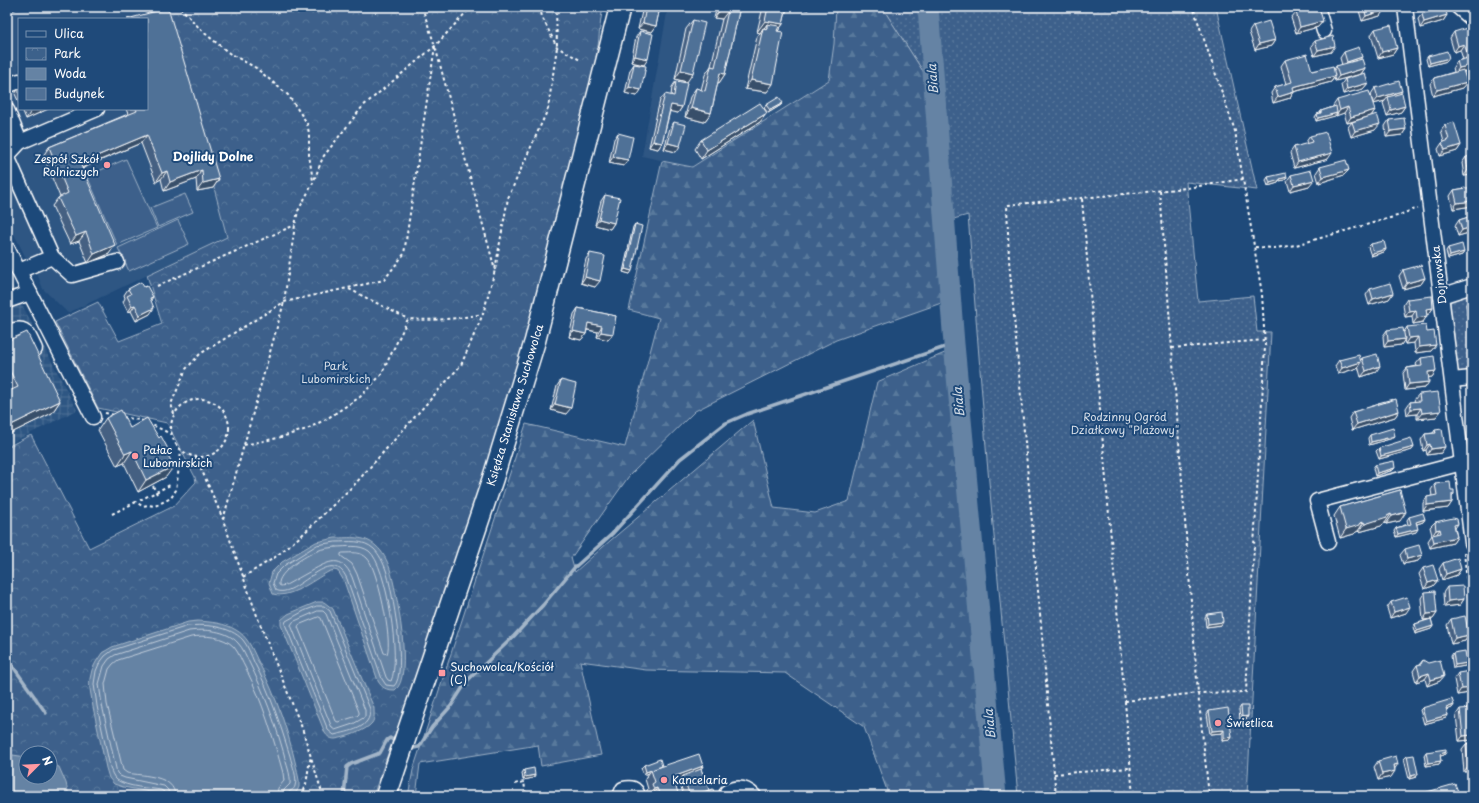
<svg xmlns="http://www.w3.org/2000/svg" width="1479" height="803" viewBox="0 0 1479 803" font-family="'Playpen Sans',sans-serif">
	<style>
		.built { fill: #2e5683; fill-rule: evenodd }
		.industrial { fill: url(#industrial-grid) }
		.grass { fill: url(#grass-dots); stroke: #9eb0c5 }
		.forest { fill: url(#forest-firs); stroke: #9eb0c5 }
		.park { fill: url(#park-crowns); stroke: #9eb0c5; fill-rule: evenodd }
		.pitch { fill: #3c618b; stroke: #9eb0c5 }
		.water { fill: #6583a4; stroke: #a3b5c8 }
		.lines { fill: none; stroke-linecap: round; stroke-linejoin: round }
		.shore { stroke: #c1cddb; stroke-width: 1 }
		.stream { stroke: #a3b5c8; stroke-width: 3.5 }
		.river { stroke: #6583a4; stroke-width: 21 }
		.minor-casing { stroke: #fff; stroke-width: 17 }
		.highway-casing { stroke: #fff; stroke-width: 23 }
		.path { stroke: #fff; stroke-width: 2; stroke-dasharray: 3 3; stroke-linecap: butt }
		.minor { stroke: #1f4a7a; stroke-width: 14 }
		.highway { stroke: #1f4a7a; stroke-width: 20 }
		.wall { fill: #456182; stroke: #fff }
		.shaded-wall { fill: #384f6a; stroke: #fff }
		.building { fill: #507197; stroke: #fff }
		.poi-dot { fill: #ff9aa2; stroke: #1f4a7a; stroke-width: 1.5 }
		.labels { text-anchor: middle; stroke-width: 4; stroke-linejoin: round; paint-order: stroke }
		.poi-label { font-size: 11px; fill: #fff; stroke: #1f4a7a; text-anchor: start }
		.street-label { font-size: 11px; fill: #fff; stroke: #1f4a7a }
		.park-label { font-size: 11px; fill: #d8dfe8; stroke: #1f4a7a }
		.water-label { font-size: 12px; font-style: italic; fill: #d8e0e8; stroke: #1f4a7a }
		.neighbourhood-label { font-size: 12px; font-weight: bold; fill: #fff; stroke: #1f4a7a }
	</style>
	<defs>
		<pattern id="industrial-grid" width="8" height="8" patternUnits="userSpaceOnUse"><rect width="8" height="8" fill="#2e5683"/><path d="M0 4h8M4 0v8" fill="none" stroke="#4d6f96"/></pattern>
		<pattern id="grass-dots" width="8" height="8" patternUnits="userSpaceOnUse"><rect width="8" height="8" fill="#3c618b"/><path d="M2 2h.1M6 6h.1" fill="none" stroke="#59799c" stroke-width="1.8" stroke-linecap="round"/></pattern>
		<pattern id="forest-firs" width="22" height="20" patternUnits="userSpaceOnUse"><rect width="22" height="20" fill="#3c618b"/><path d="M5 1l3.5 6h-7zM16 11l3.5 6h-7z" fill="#59799c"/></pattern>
		<pattern id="park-crowns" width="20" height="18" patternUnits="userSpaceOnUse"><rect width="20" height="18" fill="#3c618b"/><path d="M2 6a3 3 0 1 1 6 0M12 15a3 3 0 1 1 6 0" fill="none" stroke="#59799c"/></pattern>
	</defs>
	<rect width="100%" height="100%" fill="#1f4a7a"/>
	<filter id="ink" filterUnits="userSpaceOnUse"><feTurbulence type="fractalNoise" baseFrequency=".025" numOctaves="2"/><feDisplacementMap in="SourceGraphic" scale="8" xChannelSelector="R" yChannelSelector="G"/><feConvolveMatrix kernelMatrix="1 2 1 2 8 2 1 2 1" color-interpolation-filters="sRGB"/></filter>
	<g filter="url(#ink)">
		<g class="built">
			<path d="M34 7H166L227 237 68 313 43 289 32 260 26 258 7 220V14ZM19 19H147V109H19Z"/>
			<polygon points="668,7 836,7 834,44 829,80 692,167 642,156"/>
		</g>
		<polygon class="industrial" points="7,276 77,410 7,445"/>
		<g class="grass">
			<polygon points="882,7 1216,7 1257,190 1186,182 1198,301 1253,296 1257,332 1271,332 1247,796 1018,796 987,460 968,215 939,223 926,76"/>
			<polygon points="1472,294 1472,303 1466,304 1472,355 1472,370 1457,373 1455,361 1461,360 1457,360 1450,302"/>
		</g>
		<polygon class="forest" points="836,7 882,7 926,76 947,301 836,340 695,411 629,476 571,558 575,572 611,540 753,420 774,508 815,513 849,501 877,382 954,349 994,796 889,796 864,727 785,673 646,670 580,661 601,755 541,766 538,745 420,764 416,796 408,796 413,770 526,424 625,447 659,318 629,310 662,161 692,167 829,80 834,44"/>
		<path class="park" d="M166 7H603C599 24 600 40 596 57L599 58 527 340 450 584 399 732 396 731 373 796H7V447L31 435 89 548 174 506 196 482 195 477 167 423 98 408 55 322 98 302 119 341 162 324 147 275 227 237ZM26 753H50V777H26Z"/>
		<g class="pitch">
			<polygon points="126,159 157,228 117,245 87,176"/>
			<polygon points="185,194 193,212 158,227 150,208"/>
			<polygon points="178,220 189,244 129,271 118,248"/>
		</g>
		<g class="water">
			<path d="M335 538C350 538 364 535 376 546 383 552 387 560 390 569 396 589 414 678 395 690 386 690 382 688 378 681L344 581 338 571 334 570 328 572C312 581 290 599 273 594L269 583 272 572 282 562 316 542Z"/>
			<path d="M317 602H324L333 609 374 708C374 713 375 719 372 723 366 731 344 738 335 739 330 739 327 736 325 733L281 625V620L288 614Z"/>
			<path d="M198 621C211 622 225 623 236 630 247 636 252 648 257 659 277 697 291 738 299 780V787L296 793 283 796H172L123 787 114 784 109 778 106 768 93 707 89 683 92 670 96 662 102 653 112 647 188 622Z"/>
			<polygon points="13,755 26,757 26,777 50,777 50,764 59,767 66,783 69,796 7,796 7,757"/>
		</g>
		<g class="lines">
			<g class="shore">
				<path d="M336 542C349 542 363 539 374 549 379 554 383 562 386 570 392 588 408 674 394 686L386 685 382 679 347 579C331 542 296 601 276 590L273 583 276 574 285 565 317 545Z"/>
				<path d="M336 547C347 547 359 544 369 551 387 565 401 661 391 681L388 680 386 677 352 577C342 554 329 561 311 571 303 576 294 580 286 585L281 586 279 585C277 572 307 555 317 551 323 548 330 548 336 547Z"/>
				<path d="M343 553C352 553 360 551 367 558 377 567 393 641 387 654L384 653 357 574 352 564 341 556V554Z"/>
				<path d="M317 606H324L330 611 370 709C371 729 350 731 334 735L328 730 285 624 286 621 304 611Z"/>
				<polygon points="318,611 323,611 326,614 365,710 365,717 353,724 335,730 332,728 291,625 293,622"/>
				<polygon points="319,617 321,618 359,712 359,714 357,716 338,722 336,721 298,627 299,625"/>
				<path d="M164 796V792L161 790C149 788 127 787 117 780 113 777 111 771 110 767L97 706 94 684 96 671 99 664 105 656 113 650 188 626C206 624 230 626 243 640 248 646 251 655 254 662 270 692 280 724 290 756 292 765 298 778 295 786 294 790 291 790 289 792L288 796"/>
				<path d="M169 796 168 790 164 786 125 778 120 776 117 773 102 705 99 684 104 666 109 659 115 655 189 631C205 629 227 630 238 643 243 648 246 656 249 662 264 692 275 722 284 754 286 764 291 774 290 784L284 790 283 796"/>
				<path d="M175 796C175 775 143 776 127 773L123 770 107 704 105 684 109 669 113 664 118 660 191 637C204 635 224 636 234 647 239 653 242 662 246 669 263 702 273 737 283 773L284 781 278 788 277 796"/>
			</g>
			<g class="stream">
				<polyline points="7,658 46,713"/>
				<polyline points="414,748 419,747 432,727 451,706 467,681 514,636 543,605 574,568 612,534 680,459 726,423 747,414 954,344"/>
				<polyline points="344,796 347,767 351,764 380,753 387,740 390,738 393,740"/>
			</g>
			<polyline class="river" points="928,7 954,344 996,796"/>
			<defs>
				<g id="minor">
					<polyline points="1317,7 1324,31"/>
					<polyline points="1405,7 1472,543"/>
					<polyline points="1458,7 1472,19"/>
					<polyline points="7,86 19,81"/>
					<polyline points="7,110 20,142"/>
					<polyline points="7,156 52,257 72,275 117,262"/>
					<polyline points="7,156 20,142 97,109"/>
					<polyline points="7,248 93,417"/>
					<polyline points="19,271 52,257"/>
					<polyline points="1441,296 1472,286"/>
					<polyline points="7,301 30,293"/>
					<path d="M7 333C26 324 27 333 35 349"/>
					<polyline points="1452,380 1472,378"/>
					<polyline points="1328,542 1317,501 1462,463"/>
					<path d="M620 796 623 789C631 787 636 788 638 796"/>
					<path d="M726 796 727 792C738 786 746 788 754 796"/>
				</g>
				<polyline id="highway" points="386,796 493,478 535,341 620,7"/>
			</defs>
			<use href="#minor" class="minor-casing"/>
			<use href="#highway" class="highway-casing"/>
			<g class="path">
				<polyline points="180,7 202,31 229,53 256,68 288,95 307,123 309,133 309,155 313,181"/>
				<polyline points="422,7 435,46"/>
				<polyline points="540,7 542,17 557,47 580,60"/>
				<polyline points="7,11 23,7"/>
				<polyline points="1160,191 1198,693 1209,796"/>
				<polyline points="1082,199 1133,796"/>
				<polyline points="1255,247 1275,248 1296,245 1397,216 1412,210 1418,209"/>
				<polyline points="157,286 295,225"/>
				<polyline points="349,289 408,319"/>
				<polyline points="1172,348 1264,340"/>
				<circle cx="200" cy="428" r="29"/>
				<polyline points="105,413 115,415"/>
				<polyline points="174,414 171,404 186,369 200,354 284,302 384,280 404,254 435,46 495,270"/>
				<polyline points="123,417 144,421"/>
				<polyline points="148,423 171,434"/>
				<path d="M244 445 278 438 307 429 328 418 360 397 381 375 408 319C435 321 456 319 483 314"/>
				<polyline points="196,457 223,519"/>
				<polyline points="153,486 157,494"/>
				<polyline points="140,500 170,485"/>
				<polyline points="112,514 136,502 142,506 149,505 155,506 171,498 176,490 181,451"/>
				<polyline points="1464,552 1472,632"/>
				<polyline points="243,577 274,558 302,535 355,484 461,365 483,314 495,270 508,198 548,109 557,47 556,7"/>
				<polyline points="1125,701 1198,693 1246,692 1265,346 1262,294 1235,131 1193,7"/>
				<polyline points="1054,774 1130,768"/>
				<polyline points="515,784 524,782 526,796"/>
				<path d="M301 796C308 787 307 769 311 757"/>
				<polyline points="323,796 302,728 260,624 223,520 284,302 295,225 298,211 313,183 323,157 363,106 435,46 471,7"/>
				<polyline points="1056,796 1009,260 1007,205 1187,188 1243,179"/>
			</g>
			<use href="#minor" class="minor"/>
			<use href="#highway" class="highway"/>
		</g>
		<g class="wall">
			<polygon points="643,7 660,7 656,26 652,32 638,29"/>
			<polygon points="717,7 740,7 725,74 719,83 718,82 711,113 704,122 685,117 690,97 696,88 701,90 705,75 711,66 722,19 714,18"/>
			<polygon points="763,7 787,7 783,24 778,31 767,92 745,89 757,37 760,33 757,32"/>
			<polygon points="1358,7 1383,7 1380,16 1362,21"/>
			<polygon points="1416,7 1431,7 1430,9 1417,11"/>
			<polygon points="1296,12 1323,21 1318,27 1296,33 1291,18"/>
			<polygon points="1422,14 1447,15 1443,21 1420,28 1418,19"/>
			<polygon points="693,20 687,82 675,79 686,29"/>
			<polygon points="1253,26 1275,40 1271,46 1255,50 1249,32"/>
			<polygon points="1375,29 1397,48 1393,54 1378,58 1371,35"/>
			<polygon points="640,31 644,65 631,62 636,37"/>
			<polygon points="1454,32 1472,35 1472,69 1464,72 1467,82 1462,88 1433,96 1430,84 1434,78 1454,72 1453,67 1457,61 1463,59 1460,50 1454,52 1450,38"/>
			<polygon points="1315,41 1331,52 1314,56 1311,46"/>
			<polygon points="1344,52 1360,59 1365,68 1361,74 1335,81 1334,78 1331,82 1294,92 1290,98 1273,103 1271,93 1275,87 1286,84 1281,66 1285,60 1312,71 1334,70 1336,66 1342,65 1340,58"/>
			<polygon points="1428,56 1447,61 1428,66 1426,59"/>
			<polygon points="634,64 637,96 625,93 630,70"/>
			<polygon points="1345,79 1368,83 1363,89 1343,94 1341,85"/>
			<polygon points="676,81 682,107 678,113 670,111 662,143 658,149 649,147 660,100 665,94 671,96 672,87"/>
			<polygon points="19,88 19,103 15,94"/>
			<polygon points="1375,88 1402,91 1400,93 1405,106 1401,112 1387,116 1383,103 1385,101 1373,104 1371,94"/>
			<polygon points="1472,91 1472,101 1470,94"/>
			<polygon points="1337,100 1375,110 1371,116 1375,130 1351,137 1348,127 1352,122 1347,123 1344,113 1316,121 1315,117 1317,114 1320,113 1321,111 1333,107 1333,106"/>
			<polygon points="766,105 781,105 768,113 764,108"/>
			<polygon points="22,109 48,109 26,119"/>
			<polygon points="126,109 147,109 219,179 213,188 197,191 196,179 164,191 161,179 156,182 141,143 83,168 109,254 88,263 79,241 70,244 52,206 58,198 60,197 43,156 49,147 128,114"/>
			<polygon points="1389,120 1406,129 1402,135 1386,137 1385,126"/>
			<polygon points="674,122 676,152 664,149 670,128"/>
			<polygon points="760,122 701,159 695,149 701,140"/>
			<polygon points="1445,125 1461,145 1457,151 1440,156 1438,149 1442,143 1444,142 1441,131"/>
			<polygon points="1471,130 1472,130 1472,145 1469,133"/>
			<polygon points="618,133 624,166 609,163 614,139"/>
			<polygon points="1310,136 1328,159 1294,168 1290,153 1294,147 1307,144 1306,142"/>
			<polygon points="1466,157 1472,175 1464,176 1462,163"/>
			<polygon points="1320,167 1344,175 1319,183 1316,173"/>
			<polygon points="1291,175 1309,186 1290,191 1287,181"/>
			<polygon points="1268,177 1287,177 1285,180 1279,181 1278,183 1268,186 1266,180"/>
			<polygon points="1472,187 1472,206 1453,209 1450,196 1454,190"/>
			<polygon points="605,195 614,223 610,229 595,225 601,201"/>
			<polygon points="1472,216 1472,232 1458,236 1455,226 1459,220"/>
			<polygon points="635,224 630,274 623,272 633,227"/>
			<polygon points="1472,242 1472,259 1468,248"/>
			<polygon points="1371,244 1386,249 1384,252 1371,256 1368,247"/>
			<polygon points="1448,248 1464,252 1462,255 1448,259 1446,251"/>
			<polygon points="590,253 595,287 581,283 586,259"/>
			<polygon points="1403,270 1425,278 1421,284 1403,289 1399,276"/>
			<polygon points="128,289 153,297 151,300 150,314 136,321 131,311 128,312 123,302 125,298 124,295"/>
			<polygon points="1370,289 1393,293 1389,299 1369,305 1366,295"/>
			<polygon points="1472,295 1472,353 1466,304"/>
			<polygon points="1407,299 1433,308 1429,314 1427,314 1423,322 1413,324 1412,316 1405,317 1403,305"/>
			<polygon points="578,308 616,316 608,340 597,337 598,332 587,330 586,334 581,340 569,337 574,314"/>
			<polygon points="1407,327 1427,332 1436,345 1431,351 1415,353 1414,343 1405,344 1404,340 1401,345 1384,347 1383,336 1387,330 1404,332"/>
			<polygon points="7,341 60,401 52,413 7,435"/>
			<polygon points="1362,358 1376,372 1361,377 1358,366 1357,368 1338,374 1335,366 1339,360 1361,360"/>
			<polygon points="1421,358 1436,371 1432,377 1429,377 1425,388 1405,390 1403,373 1407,368 1417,366 1416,364"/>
			<polygon points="561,380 566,414 551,410 557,386"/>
			<polygon points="1419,394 1436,417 1417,419 1417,414 1407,415 1406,408 1410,402 1415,402 1414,400"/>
			<polygon points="1378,403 1399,411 1395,417 1352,430 1349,418 1353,412 1377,405"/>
			<polygon points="106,418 130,428 166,452 166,477 138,492 124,463 117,466 98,430"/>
			<polygon points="1435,430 1441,453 1427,455 1426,450 1423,451 1421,440 1425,434 1433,433"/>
			<polygon points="1370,435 1393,438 1369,445 1368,438"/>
			<polygon points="1414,447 1412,450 1379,459 1376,451 1379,448"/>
			<polygon points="1375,465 1395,468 1393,470 1375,476 1373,468"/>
			<polygon points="1435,484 1451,490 1454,494 1452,497 1452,502 1448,508 1423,511 1423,503 1427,497 1432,496 1431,490"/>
			<polygon points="1400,490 1400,521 1386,524 1385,523 1383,524 1381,526 1359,532 1358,531 1356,532 1354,534 1340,538 1334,516 1340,507"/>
			<polygon points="1409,517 1425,519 1423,522 1417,524 1416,532 1396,537 1394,531 1396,528 1408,524 1407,520"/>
			<polygon points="1435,522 1458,524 1455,528 1457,537 1453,543 1430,548 1428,541 1432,535 1430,527"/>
			<polygon points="1405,549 1422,555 1418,561 1403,564 1400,555"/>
			<polygon points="1443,563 1461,569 1457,575 1442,580 1439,569"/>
			<polygon points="1423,568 1438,580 1433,586 1424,589 1419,574"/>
			<polygon points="1447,587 1464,599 1460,605 1444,607 1443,593"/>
			<polygon points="1425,592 1437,613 1433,619 1431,619 1433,626 1431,629 1415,634 1413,627 1415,624 1431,619 1423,620 1421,598"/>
			<polygon points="1391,602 1406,613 1390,618 1387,608"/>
			<polygon points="1207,614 1221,625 1206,627 1205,617"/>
			<polygon points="1451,619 1469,635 1465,641 1451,644 1447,625"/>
			<polygon points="1453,653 1467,663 1465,666 1453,668 1451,656"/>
			<polygon points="1423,660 1440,681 1427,686 1425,679 1416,682 1413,671 1417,665 1419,665"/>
			<polygon points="1458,673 1469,693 1457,695 1454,679"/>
			<polygon points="1454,705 1452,708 1446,710 1448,715 1446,718 1424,724 1420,710 1422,708"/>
			<polygon points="1241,706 1248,716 1246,719 1240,720 1239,709"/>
			<polygon points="1460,709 1472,740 1459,741 1456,715"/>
			<polygon points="1209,711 1232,737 1230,740 1222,741 1222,733 1210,734 1207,714"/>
			<polygon points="1472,743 1472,771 1464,772 1462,749 1466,744"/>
			<polygon points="1426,752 1446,752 1444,755 1440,756 1441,761 1439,764 1426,766 1424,755"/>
			<polygon points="1407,756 1418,774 1416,777 1409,779 1404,759"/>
			<polygon points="1378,761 1395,769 1391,777 1378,780 1374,767"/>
			<polygon points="644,765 662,766 703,766 701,769 709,790 715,796 684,796 679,781 675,783 676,796 647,796 646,792 648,789 645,779 649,773 644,775 641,768"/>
			<polygon points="524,770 535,775 533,778 523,780 522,773"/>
			<polygon points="1427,792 1460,796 1424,796"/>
		</g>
		<g class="shaded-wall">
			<polygon points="790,7 810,7 808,10"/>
			<polygon points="1420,7 1431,7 1430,9 1417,11"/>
			<polygon points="721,9 728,11 722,19 714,18"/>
			<polygon points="1384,10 1380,16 1362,21 1366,16"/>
			<polygon points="1447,15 1443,21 1420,28 1424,22"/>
			<polygon points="765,21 783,24 775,35 767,29 767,24 762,31 763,28 760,33 757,32"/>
			<polygon points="1323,21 1318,27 1296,33 1300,27"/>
			<polygon points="643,23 656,26 652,32 638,29"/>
			<polygon points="1275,40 1271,46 1255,50 1259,44"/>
			<polygon points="1464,44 1460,50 1454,52 1458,46"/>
			<polygon points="1335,46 1331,52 1314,56 1318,50"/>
			<polygon points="1397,48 1393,54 1378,58 1382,52"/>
			<polygon points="1472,54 1472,59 1464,61 1468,55"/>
			<polygon points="635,56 648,59 644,65 631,62"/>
			<polygon points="1362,57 1358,63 1343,67 1347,62"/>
			<polygon points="1449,58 1447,61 1428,66 1430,63"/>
			<polygon points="1472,65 1472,69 1455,74 1459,68"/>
			<polygon points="1365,68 1361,74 1335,81 1339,76"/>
			<polygon points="681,70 693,73 687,82 675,79"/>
			<polygon points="720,73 725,74 719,83 714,81"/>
			<polygon points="1335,76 1331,82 1289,93 1293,87"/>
			<polygon points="751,80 773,84 767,92 745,89"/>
			<polygon points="1467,82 1462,88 1433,96 1437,90"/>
			<polygon points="1368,83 1363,89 1343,94 1347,89"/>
			<polygon points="629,87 641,90 637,96 625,93"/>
			<polygon points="1402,91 1398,97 1388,97 1385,101 1373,104 1378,98"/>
			<polygon points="1294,92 1290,98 1273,103 1278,97"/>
			<polygon points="783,103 781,105 768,113 770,110"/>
			<polygon points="671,105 682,107 678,113 667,111"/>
			<polygon points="1405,106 1401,112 1387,116 1391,110"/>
			<polygon points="1348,107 1344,113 1336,116 1340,110"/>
			<polygon points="691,108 711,113 704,122 685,117"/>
			<polygon points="34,109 48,109 26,119 32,110"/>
			<polygon points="1375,110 1371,116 1347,123 1351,117"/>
			<polygon points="767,113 760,122 701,159 707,150"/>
			<polygon points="1337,113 1335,116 1316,121 1318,118"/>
			<polygon points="1380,124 1375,130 1351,137 1355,131"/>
			<polygon points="1406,129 1402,135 1386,137 1391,131"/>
			<polygon points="147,135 141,143 74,171 80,163"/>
			<polygon points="653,141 662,143 658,149 649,147"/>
			<polygon points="668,143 680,146 676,152 664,149"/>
			<polygon points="1461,145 1457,151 1440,156 1445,150"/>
			<polygon points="1332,153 1328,159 1294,168 1298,162"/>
			<polygon points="613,157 628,160 624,166 609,163"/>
			<polygon points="202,170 196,179 164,191 170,182"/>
			<polygon points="1349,170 1344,175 1319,183 1323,177"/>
			<polygon points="1468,170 1472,170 1472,175 1464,176"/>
			<polygon points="167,171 161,179 156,182 162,173"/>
			<polygon points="1287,177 1285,180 1279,181 1278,183 1268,186 1270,183 1280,179"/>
			<polygon points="219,179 213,188 197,191 203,183"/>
			<polygon points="1314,180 1309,186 1290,191 1294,185"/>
			<polygon points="1472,201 1472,206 1453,209 1457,203"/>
			<polygon points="599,219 614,223 610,229 595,225"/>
			<polygon points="1472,227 1472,232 1458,236 1462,230"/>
			<polygon points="86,232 79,241 70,244 76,236"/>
			<polygon points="115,245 109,254 88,263 94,254"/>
			<polygon points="1386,249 1384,252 1371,256 1373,253"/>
			<polygon points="1464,252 1462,255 1448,259 1450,256"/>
			<polygon points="625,269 632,271 630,274 623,272"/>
			<polygon points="585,277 600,281 595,287 581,283"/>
			<polygon points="1425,278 1421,284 1403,289 1407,283"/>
			<polygon points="1393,293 1389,299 1369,305 1373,299"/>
			<polygon points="135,305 131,311 128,312 132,306"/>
			<polygon points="154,308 150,314 136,321 140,315"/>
			<polygon points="1433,308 1429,314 1422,315 1426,309"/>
			<polygon points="1416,310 1412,316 1405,317 1409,311"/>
			<polygon points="1427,316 1423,322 1413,324 1417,318"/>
			<polygon points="588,323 602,326 598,332 584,329"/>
			<polygon points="573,331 586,334 581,340 569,337"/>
			<polygon points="601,332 613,334 608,340 597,337"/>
			<polygon points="1418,337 1414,343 1405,344 1409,338"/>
			<polygon points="1405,339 1401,345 1384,347 1388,341"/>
			<polygon points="1436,345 1431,351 1415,353 1419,347"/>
			<polygon points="1361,362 1357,368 1338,374 1342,368"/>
			<polygon points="1380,366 1376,372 1361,377 1366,371"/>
			<polygon points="1436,371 1432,377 1424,378 1428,372"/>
			<polygon points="1429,382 1425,388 1405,390 1409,384"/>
			<polygon points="60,401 52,413 7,435 7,427"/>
			<polygon points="555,404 571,408 566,414 551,410"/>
			<polygon points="1421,408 1417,414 1407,415 1411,409"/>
			<polygon points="1399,411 1395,417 1352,430 1357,424"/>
			<polygon points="1441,411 1436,417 1417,419 1422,413"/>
			<polygon points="1395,436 1393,438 1369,445 1371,442"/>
			<polygon points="1430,444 1426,450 1423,451 1427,445"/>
			<polygon points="1414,447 1412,450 1379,459 1381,456"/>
			<polygon points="1445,447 1441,453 1427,455 1431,449"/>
			<polygon points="132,451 124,463 117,466 125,454"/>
			<polygon points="174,466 166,477 138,492 146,480"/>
			<polygon points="1395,468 1393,470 1375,476 1377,473"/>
			<polygon points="1452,502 1448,508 1423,511 1427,505"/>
			<polygon points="1406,512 1400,521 1386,524 1392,516"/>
			<polygon points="1391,514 1385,523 1383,524 1381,526 1359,532 1365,524"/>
			<polygon points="1425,519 1423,522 1414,525 1416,522"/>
			<polygon points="1364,522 1358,531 1356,532 1354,534 1340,538 1346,529"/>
			<polygon points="1418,529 1416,532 1396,537 1398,534"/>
			<polygon points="1440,529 1436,535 1432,536 1436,530"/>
			<polygon points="1457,537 1453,543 1430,548 1434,542"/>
			<polygon points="1422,555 1418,561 1403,564 1407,559"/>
			<polygon points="1461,569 1457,575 1442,580 1446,574"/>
			<polygon points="1438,580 1433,586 1424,589 1428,583"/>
			<polygon points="1464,599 1460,605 1444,607 1448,601"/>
			<polygon points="1410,607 1406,613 1390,618 1394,612"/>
			<polygon points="1437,613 1433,619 1423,620 1427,614"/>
			<polygon points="1223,622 1221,625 1206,627 1208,624"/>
			<polygon points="1433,626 1431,629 1415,634 1417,631"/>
			<polygon points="1469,635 1465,641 1451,644 1455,638"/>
			<polygon points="1467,663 1465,666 1453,668 1455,665"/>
			<polygon points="1429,673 1425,679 1416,682 1420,676"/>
			<polygon points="1444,676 1440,681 1427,686 1431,680"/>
			<polygon points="1472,688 1469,693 1457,695 1461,689"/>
			<polygon points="1454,705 1452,708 1444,711 1446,708"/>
			<polygon points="1448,715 1446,718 1424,724 1426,721"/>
			<polygon points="1248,716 1246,719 1240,720 1242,717"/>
			<polygon points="1224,730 1222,733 1210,734 1212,731"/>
			<polygon points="1472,735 1472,740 1459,741 1463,736"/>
			<polygon points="1232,737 1230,740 1222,741 1224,738"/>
			<polygon points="1446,752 1444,755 1437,757 1440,754"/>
			<polygon points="1441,761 1439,764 1426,766 1428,763"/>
			<polygon points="1398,764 1394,770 1394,765"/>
			<polygon points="1472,765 1472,771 1464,772 1468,766"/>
			<polygon points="662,766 651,770 649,773 644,775 646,772"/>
			<polygon points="703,766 697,775 683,776 679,781 667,786 673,777"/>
			<polygon points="1395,771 1391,777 1378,780 1382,774"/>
			<polygon points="1418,774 1416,777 1409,779 1411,776"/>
			<polygon points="535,775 533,778 523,780 525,777"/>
			<polygon points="657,788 652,796 649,796 654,789"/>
			<polygon points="678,793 676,796 669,796"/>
		</g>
		<g class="building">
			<polygon points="646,7 660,7 656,26 643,23"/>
			<polygon points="721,7 740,7 725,74 720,73 711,113 691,108 696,88 705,91 711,66 715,67 728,11 721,9"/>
			<polygon points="768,7 787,7 783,24 765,21"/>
			<polygon points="1312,7 1319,7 1323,21 1300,27 1296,12"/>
			<polygon points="1364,7 1383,7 1384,10 1366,16"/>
			<polygon points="1445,7 1447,15 1424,22 1422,14"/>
			<polygon points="168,8 219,179 203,183 202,170 170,182 167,171 162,173 147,135 80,163 115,245 94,254 86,232 76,236 58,198 68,193 49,147 137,111 136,109 147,109 147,19 127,19"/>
			<polygon points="693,20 705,23 693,73 681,70"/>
			<polygon points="1269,21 1275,40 1259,44 1253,26"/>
			<polygon points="767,24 779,26 777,31 783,32 773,84 751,80 763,28 767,29"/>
			<polygon points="1391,25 1397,48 1382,52 1375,29"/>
			<polygon points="1470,27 1472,35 1472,54 1468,55 1464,44 1458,46 1454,32"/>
			<polygon points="640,31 653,34 648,59 635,56"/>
			<polygon points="1333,36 1335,46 1318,50 1315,41"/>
			<polygon points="1359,47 1362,57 1347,62 1344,52"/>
			<polygon points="1447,51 1449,58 1430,63 1428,56"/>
			<polygon points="1307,54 1312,71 1333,66 1335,76 1293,87 1294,92 1278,97 1275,87 1292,82 1285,60"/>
			<polygon points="1472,57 1472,65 1459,68 1457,61"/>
			<polygon points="1362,59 1365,68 1339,76 1336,66"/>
			<polygon points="634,64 646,66 641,90 629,87"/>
			<polygon points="1463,70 1467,82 1437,90 1434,78"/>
			<polygon points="1365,73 1368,83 1347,89 1345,79"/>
			<polygon points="676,81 687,83 682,107 671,105 662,143 653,141 665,94 674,96"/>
			<polygon points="1399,81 1402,91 1378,98 1375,88"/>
			<polygon points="1369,91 1375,110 1351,117 1348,107 1340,110 1337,100"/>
			<polygon points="1402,93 1405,106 1391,110 1388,97"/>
			<polygon points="779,97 783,103 770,110 766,105"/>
			<polygon points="760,103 767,113 707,150 701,140"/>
			<polygon points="1336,106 1337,113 1318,118 1317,114 1321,113 1321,111"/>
			<polygon points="1377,114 1380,124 1355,131 1352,122"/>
			<polygon points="1404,118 1406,129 1391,131 1389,120"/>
			<polygon points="674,122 686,125 680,146 668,143"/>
			<polygon points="1454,122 1461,145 1445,150 1442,143 1449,140 1445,125"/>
			<polygon points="1326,132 1332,153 1298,162 1294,147 1312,142 1310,136"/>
			<polygon points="618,133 633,137 628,160 613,157"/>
			<polygon points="1472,156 1472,170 1468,170 1466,157"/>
			<polygon points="1346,160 1349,170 1323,177 1320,167"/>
			<polygon points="1311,170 1314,180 1294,185 1291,175"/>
			<polygon points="1286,173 1287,177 1280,179 1280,180 1270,183 1268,177"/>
			<polygon points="1472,187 1472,201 1457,203 1454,190"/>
			<polygon points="605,195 620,198 614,223 599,219"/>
			<polygon points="1472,216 1472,227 1462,230 1459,220"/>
			<polygon points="635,224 642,226 632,271 625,269"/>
			<polygon points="1384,241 1386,249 1373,253 1371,244"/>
			<polygon points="1462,244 1464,252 1450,256 1448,248"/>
			<polygon points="590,253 605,256 600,281 585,277"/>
			<polygon points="1421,265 1425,278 1407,283 1403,270"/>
			<polygon points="141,282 144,287 147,286 153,297 150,298 154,308 140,315 135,305 132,306 127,296 131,294 128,289"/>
			<polygon points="1390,283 1393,293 1373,299 1370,289"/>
			<polygon points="1432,296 1433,308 1426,309 1427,316 1417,318 1416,310 1409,311 1407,299"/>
			<polygon points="578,308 616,316 613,334 601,332 602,326 588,323 586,334 573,331"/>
			<polygon points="1426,325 1427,332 1434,331 1436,345 1419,347 1418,337 1409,338 1407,327"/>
			<polygon points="1403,328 1405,339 1388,341 1387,330"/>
			<polygon points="27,332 60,401 7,427 7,392 18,387 7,365 7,341"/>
			<polygon points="1377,354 1380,366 1366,371 1362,358"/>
			<polygon points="1359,355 1361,362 1342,368 1339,360"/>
			<polygon points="1434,356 1436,371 1428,372 1429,382 1409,384 1407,368 1422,366 1421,358"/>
			<polygon points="561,380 576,384 571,408 555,404"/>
			<polygon points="1438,392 1441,411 1422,413 1421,408 1411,409 1410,402 1420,401 1419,394"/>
			<polygon points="1393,399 1393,400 1379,405 1378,403"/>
			<polygon points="1396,399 1399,411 1357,424 1353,412"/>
			<polygon points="121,410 130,428 147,418 159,438 161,436 168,449 165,450 174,466 146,480 132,451 125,454 106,418"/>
			<polygon points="1393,428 1395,436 1371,442 1370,435"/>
			<polygon points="1442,429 1445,447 1431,449 1430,444 1427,445 1425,434 1436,433 1435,430"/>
			<polygon points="1411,438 1414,447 1381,456 1379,448"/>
			<polygon points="1394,461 1395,468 1377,473 1375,465"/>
			<polygon points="1450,482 1451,490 1454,490 1454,494 1452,494 1452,502 1427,505 1427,497 1437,495 1435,484"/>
			<polygon points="1400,490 1406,512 1392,516 1391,514 1387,516 1387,517 1365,524 1364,522 1360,523 1360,525 1346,529 1340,507"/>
			<polygon points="1423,513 1425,519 1416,522 1418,529 1398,534 1396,528 1411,524 1409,517"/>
			<polygon points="1453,518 1457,519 1458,524 1454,525 1457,537 1434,542 1432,535 1441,533 1440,529 1436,530 1435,522"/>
			<polygon points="1419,545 1422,555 1407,559 1405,549"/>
			<polygon points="1458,558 1461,569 1446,574 1443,563"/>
			<polygon points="1433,565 1438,580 1428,583 1423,568"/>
			<polygon points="1463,586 1464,599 1448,601 1447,587"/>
			<polygon points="1435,591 1437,613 1427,614 1425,592"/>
			<polygon points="1407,597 1410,607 1394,612 1391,602"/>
			<polygon points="1222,612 1223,622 1208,624 1207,614"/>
			<polygon points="1465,616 1469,635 1455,638 1451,619"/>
			<polygon points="1431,619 1433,626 1417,631 1415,624"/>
			<polygon points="1465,651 1467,663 1455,665 1453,653"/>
			<polygon points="1423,660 1428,663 1440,660 1444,676 1431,680 1429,673 1420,676 1417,665 1421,664"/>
			<polygon points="1470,671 1472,683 1472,688 1461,689 1458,673"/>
			<polygon points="1452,699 1454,705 1446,708 1448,715 1426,721 1422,708"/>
			<polygon points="1241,706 1248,706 1248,716 1242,717"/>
			<polygon points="1228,708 1232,737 1224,738 1224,730 1212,731 1209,711"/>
			<polygon points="1472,708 1472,735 1463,736 1460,709"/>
			<polygon points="1472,743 1472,765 1468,766 1466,744"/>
			<polygon points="1446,749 1446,752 1440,754 1441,761 1428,763 1426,752"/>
			<polygon points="699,754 703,766 673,777 678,793 669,796 660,796 657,788 654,789 652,784 655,782 651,770"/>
			<polygon points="1414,755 1418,774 1411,776 1407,756"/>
			<polygon points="1396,756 1398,764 1394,765 1395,771 1382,774 1378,761"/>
			<polygon points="660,759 662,766 646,772 644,765"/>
			<polygon points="534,768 535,775 525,777 524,770"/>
			<polygon points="701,769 709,790 693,796 690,796 683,776"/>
			<polygon points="1455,784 1460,796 1429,796 1427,792"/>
			<polygon points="713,789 715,796 693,796"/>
		</g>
	</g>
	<g class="poi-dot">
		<circle cx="107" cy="165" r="4"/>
		<circle cx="135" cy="456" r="4"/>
		<rect x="438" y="669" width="8" height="8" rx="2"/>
		<circle cx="1218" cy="723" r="4"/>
		<circle cx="664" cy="780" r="4"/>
	</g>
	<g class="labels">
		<g class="poi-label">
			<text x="99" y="163" text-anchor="end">Zespół Szkół<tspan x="99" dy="13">Rolniczych</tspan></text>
			<text x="143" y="454">Pałac<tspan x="143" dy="13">Lubomirskich</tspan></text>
			<text x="450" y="671">Suchowolca/Kościół<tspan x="450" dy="13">(C)</tspan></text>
			<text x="1226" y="727">Świetlica</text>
			<text x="672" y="784">Kancelaria</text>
		</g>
		<g class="street-label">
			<text transform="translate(1439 275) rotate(-97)" y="4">Dojnowska</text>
			<text transform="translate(515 405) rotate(-73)" y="4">Księdza Stanisława Suchowolca</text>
		</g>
		<g class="park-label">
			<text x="336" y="370">Park<tspan x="336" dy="13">Lubomirskich</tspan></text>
			<text x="1125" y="421">Rodzinny Ogród<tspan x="1125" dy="13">Działkowy "Plażowy"</tspan></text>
		</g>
		<g class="water-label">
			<text transform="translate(933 79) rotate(-94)" y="4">Biala</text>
			<text transform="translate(959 402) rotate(-95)" y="4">Biala</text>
			<text transform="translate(990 724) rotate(-95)" y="4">Biala</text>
		</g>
		<g class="neighbourhood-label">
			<text x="213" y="161">Dojlidy Dolne</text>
		</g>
	</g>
	<rect width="1479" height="803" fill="none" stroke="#1f4a7a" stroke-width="24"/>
	<rect x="12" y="12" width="1455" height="779" fill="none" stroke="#fff" stroke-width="1.5" filter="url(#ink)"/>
	<rect x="18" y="18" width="130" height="92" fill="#1f4a7a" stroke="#7992af"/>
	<rect x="26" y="31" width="20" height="6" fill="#1f4a7a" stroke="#7992af"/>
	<text x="54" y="38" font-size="12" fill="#ffffff">Ulica</text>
	<rect x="26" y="48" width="20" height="12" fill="url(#park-crowns)" stroke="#7992af"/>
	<text x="54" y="58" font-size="12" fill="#ffffff">Park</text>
	<rect x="26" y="68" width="20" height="12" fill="#6583a4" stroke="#7992af"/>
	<text x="54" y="78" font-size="12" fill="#ffffff">Woda</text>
	<rect x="26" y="88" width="20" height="12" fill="#507197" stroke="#7992af"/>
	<text x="54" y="98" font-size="12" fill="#ffffff">Budynek</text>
	<g transform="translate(38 765) rotate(66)"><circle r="19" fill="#1f4a7a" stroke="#7992af"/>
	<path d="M0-3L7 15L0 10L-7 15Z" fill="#ff9aa2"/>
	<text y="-6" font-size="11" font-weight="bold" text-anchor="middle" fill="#ffffff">N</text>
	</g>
</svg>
